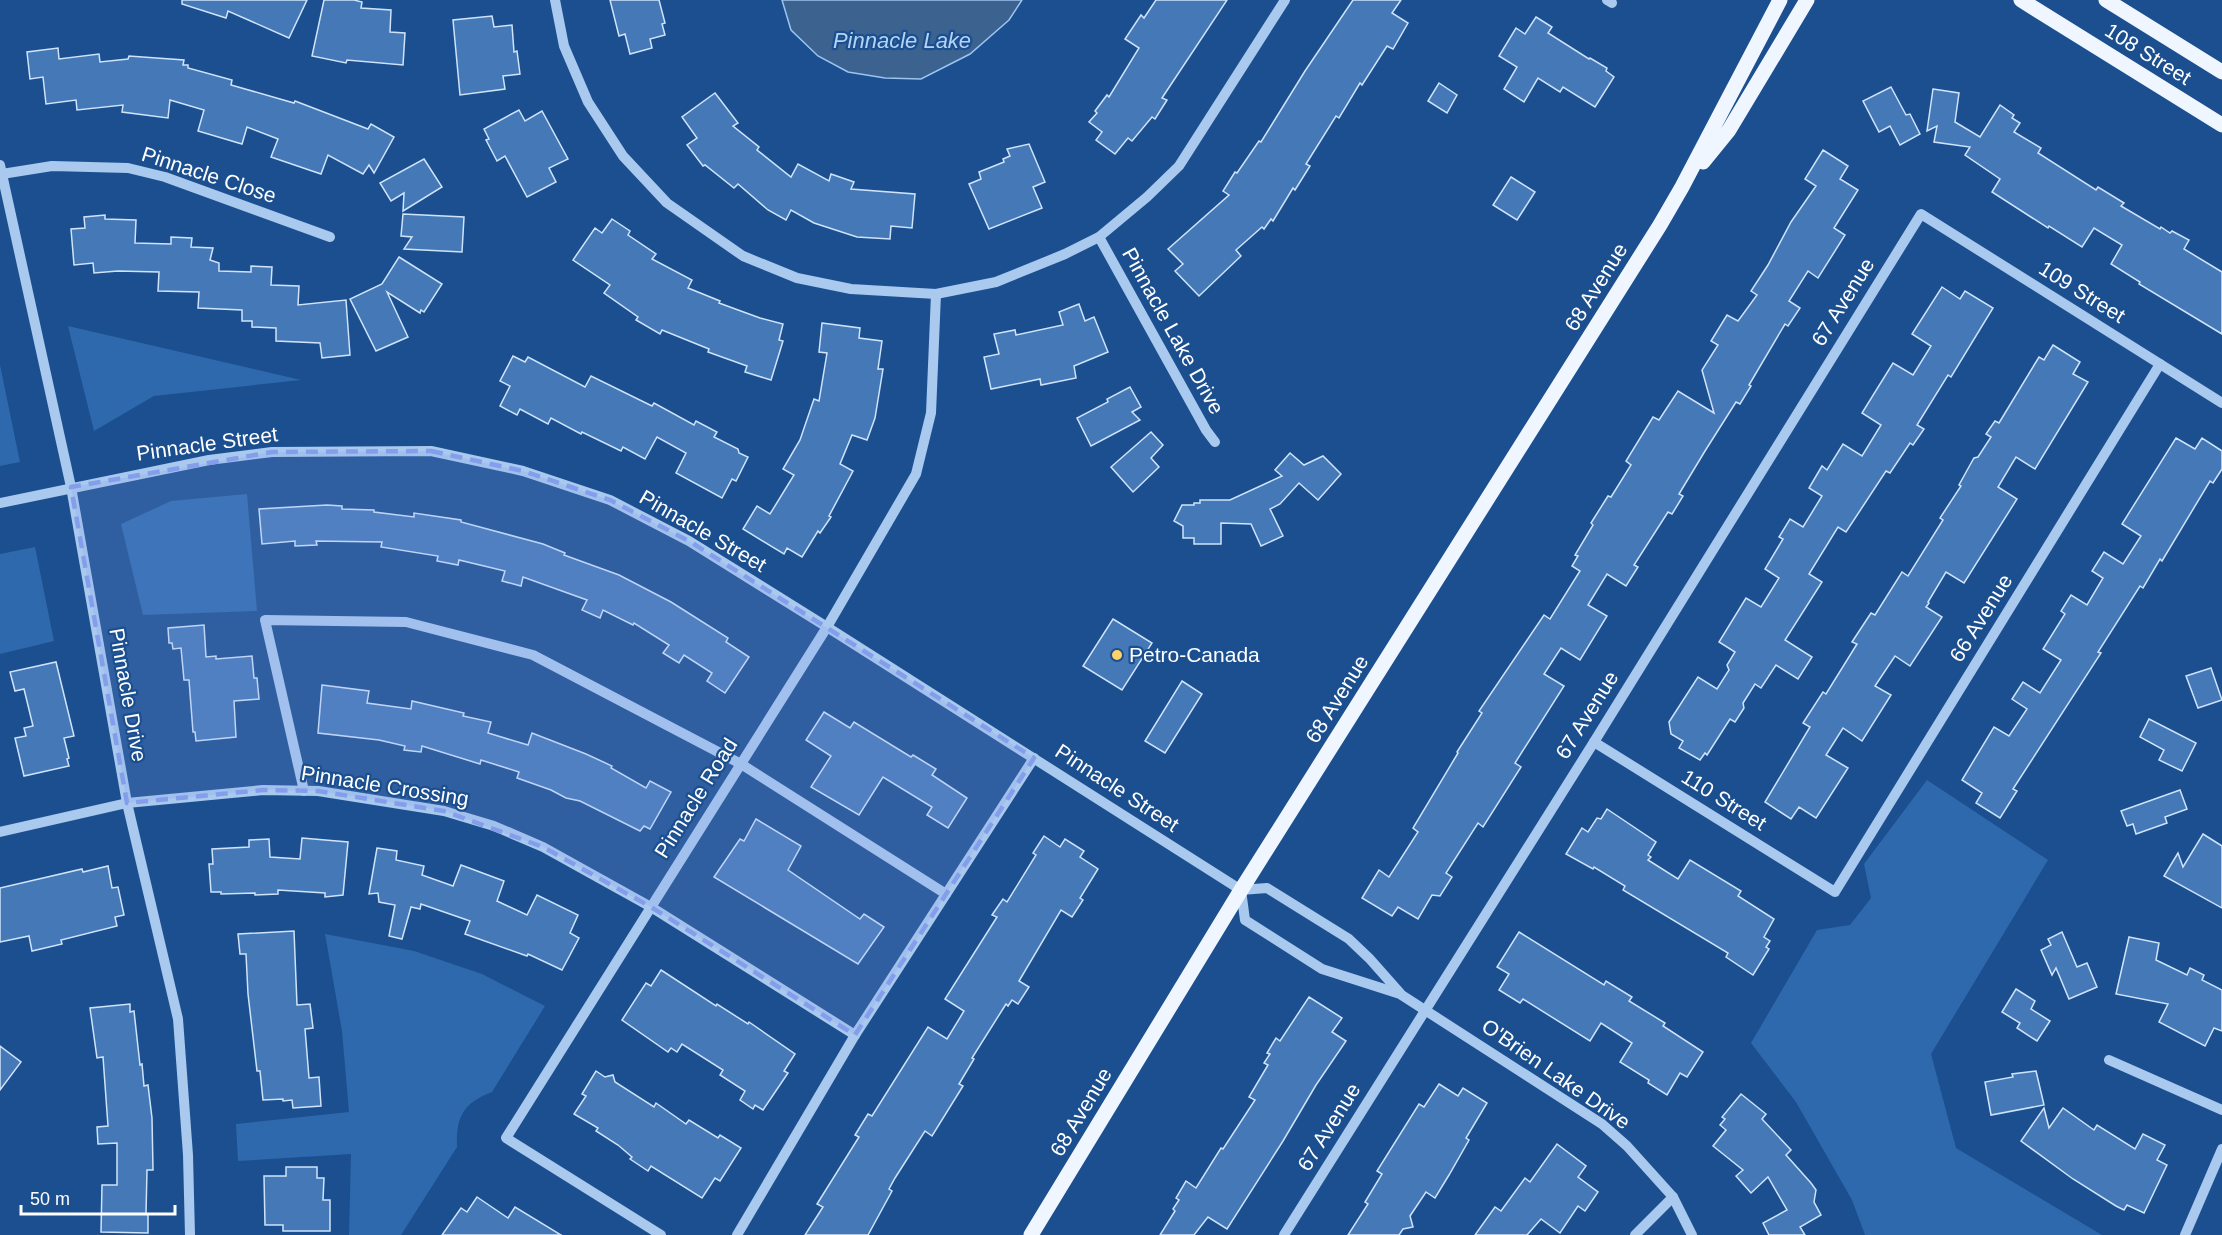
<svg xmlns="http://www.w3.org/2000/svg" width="2222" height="1235" viewBox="0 0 2222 1235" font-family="Arial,sans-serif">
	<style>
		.park { fill: #2e69ad }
		.water { fill: #3c6290; stroke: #9cc4f0; stroke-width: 1.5 }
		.building { fill: #4478b7; stroke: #cfe3fa; stroke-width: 1.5 }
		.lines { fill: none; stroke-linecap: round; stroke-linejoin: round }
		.minor { stroke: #a9c9ee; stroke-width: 10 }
		.major { stroke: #f0f6ff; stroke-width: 15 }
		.marked { fill: #839eea; fill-opacity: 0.2; stroke: #839eea; stroke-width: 4.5; stroke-dasharray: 12 8; stroke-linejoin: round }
		.poi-dot { fill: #ffd166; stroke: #1b4f8f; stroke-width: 2 }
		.labels { text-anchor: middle; stroke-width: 4.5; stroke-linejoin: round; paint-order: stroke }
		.street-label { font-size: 21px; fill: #fff; stroke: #1b4f8f }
		.poi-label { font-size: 21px; fill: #fff; stroke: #1b4f8f; text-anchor: start }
		.water-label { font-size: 22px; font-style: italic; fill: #b5d3f5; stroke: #1b4f8f }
	</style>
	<rect width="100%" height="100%" fill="#1b4f8f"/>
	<g class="park">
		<polygon points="68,326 301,380 154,396 94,431"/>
		<polygon points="0,365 20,462 0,466"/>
		<polygon points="247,494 257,611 143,615 121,524 171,501"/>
		<polygon points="35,547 54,641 0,654 0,554"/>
		<polygon points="1927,780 2048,860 1931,1054 1956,1148 2102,1235 1865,1235 1852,1200 1796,1102 1751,1043 1817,930 1850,925 1871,898 1864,864"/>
		<path d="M325 934 414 951 482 974 545 1006 492 1092C463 1103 456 1117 457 1147L401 1235H349L351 1154 238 1161 236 1124 349 1112 342 1031Z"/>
	</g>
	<polygon class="water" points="782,0 1022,0 1009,20 970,54 921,79 885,78 848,72 818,56 791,30"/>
	<g class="building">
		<polygon points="182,0 307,0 289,38 228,11 226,18 182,4"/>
		<polygon points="324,0 354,0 362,2 361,8 391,10 390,32 405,33 403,65 347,60 346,63 312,56"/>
		<polygon points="610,0 659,0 665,23 662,24 665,35 650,39 652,48 630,54 625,34 619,36"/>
		<polygon points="1156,0 1227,0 1162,98 1167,100 1155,119 1152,117 1132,141 1128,138 1115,154 1096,140 1102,132 1089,122 1097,113 1095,111 1107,95 1109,97 1139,48 1125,39 1141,15 1144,18"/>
		<polygon points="1353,0 1401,0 1392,13 1408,23 1393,49 1387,46 1362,85 1360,83 1339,118 1336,116 1306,164 1310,166 1295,190 1293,188 1273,221 1271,219 1264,229 1262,227 1236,250 1241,256 1199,296 1175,271 1183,264 1168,249 1229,195 1223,191 1235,172 1237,173 1259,141 1261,142 1305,71"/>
		<polygon points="492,16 494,27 512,25 514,52 517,51 520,74 503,76 505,89 460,95 453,20"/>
		<polygon points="1536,17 1552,27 1548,33 1589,59 1590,58 1607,68 1606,71 1614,77 1595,107 1563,87 1560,92 1538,78 1524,102 1504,89 1517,67 1499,56 1516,28 1525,34"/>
		<polygon points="58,48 59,59 99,54 100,62 128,59 129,56 184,60 183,65 188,65 188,68 232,80 231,85 294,103 295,101 368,129 371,124 394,137 374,173 369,165 363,174 328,155 321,174 271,157 278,139 247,127 242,144 198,131 204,110 170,100 168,118 122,112 123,105 77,110 76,100 46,104 43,77 30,79 27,52"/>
		<polygon points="1439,83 1457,95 1447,113 1428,101"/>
		<polygon points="1891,87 1906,115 1910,114 1920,134 1900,145 1890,126 1879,132 1863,101"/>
		<polygon points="1933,89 1959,93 1955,122 1980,137 2000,105 2014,115 2012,118 2020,123 2014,132 2041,148 2038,153 2096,190 2098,187 2124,203 2121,206 2160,229 2161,227 2170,233 2172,231 2189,240 2184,249 2222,272 2222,334 2139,284 2140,282 2111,264 2122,245 2094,228 2082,247 2049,226 2048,228 1992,192 2000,179 1965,155 1970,147 1934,142 1937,126 1927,131"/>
		<polygon points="715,93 738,123 733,126 759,147 757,150 791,177 798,164 829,181 831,174 854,182 851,189 915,194 912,228 891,226 890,239 857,237 814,223 791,210 786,220 768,210 738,184 734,188 705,165 703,166 687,145 697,138 682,117"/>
		<polygon points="519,110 525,121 542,111 568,159 549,168 556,182 527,197 505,156 497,161 486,140 489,139 484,129"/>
		<polygon points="1029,144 1045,182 1033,187 1042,208 989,229 969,184 981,179 979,172 1004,162 1003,159 1010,156 1007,149"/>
		<polygon points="1823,150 1848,166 1840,179 1858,190 1834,228 1845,235 1818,278 1808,271 1789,301 1800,308 1788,326 1785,324 1749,385 1751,386 1740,404 1736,402 1705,451 1679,494 1683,496 1672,514 1668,512 1634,565 1638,567 1626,586 1607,574 1588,605 1607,616 1580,660 1561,648 1544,674 1564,686 1515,763 1521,767 1483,827 1478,823 1446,873 1452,877 1440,896 1432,895 1418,919 1398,907 1392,916 1362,898 1379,870 1389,877 1418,832 1413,828 1458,753 1457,752 1482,713 1479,711 1544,615 1550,619 1580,571 1572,566 1578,556 1575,555 1593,525 1591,523 1608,496 1611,497 1631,465 1626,461 1653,417 1659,420 1678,391 1714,413 1702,370 1718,345 1711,341 1727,315 1738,321 1757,295 1751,291 1768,265 1791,222 1816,186 1805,179"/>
		<polygon points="424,159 442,187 403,211 404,193 391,201 380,183"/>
		<polygon points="1511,177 1535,192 1517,220 1493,205"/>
		<polygon points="403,214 464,217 462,252 404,249 412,237 401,236"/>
		<polygon points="105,215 105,219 136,220 135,243 171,244 171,237 192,238 191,247 213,248 210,260 219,263 219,271 251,272 251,266 272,267 271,285 299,286 298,305 346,300 350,355 322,358 320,343 276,341 276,328 252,327 252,321 242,321 242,310 198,308 199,292 158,291 159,272 118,271 94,273 93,263 74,265 71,229 85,228 84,217"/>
		<polygon points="612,219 630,231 628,235 656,254 652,259 692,280 688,288 720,301 719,303 760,318 783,324 779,340 783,341 771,380 745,372 747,366 708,352 709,349 662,330 660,334 636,320 638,317 604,293 610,285 573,260 595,228 602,233"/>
		<polygon points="399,257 442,284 424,312 421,310 420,313 387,292 408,337 376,351 350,299 382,284"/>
		<polygon points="1942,287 1960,299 1965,291 1993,308 1951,377 1948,375 1917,425 1924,429 1913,445 1910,443 1890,473 1886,471 1846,532 1838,527 1809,574 1822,582 1785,640 1812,657 1798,679 1776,665 1761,688 1755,684 1743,703 1744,708 1735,722 1730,719 1707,755 1705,753 1700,760 1679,748 1683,741 1671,734 1669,722 1698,677 1717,689 1729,670 1727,665 1735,652 1719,642 1746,598 1761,607 1779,578 1765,569 1783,539 1779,537 1790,519 1803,527 1822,496 1809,488 1822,466 1827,470 1843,444 1862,456 1881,425 1862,413 1893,363 1913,375 1931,346 1912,334"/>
		<polygon points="1079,304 1085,321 1094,317 1108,352 1074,366 1076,378 1041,385 1040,379 991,389 984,357 999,354 994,334 1015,330 1016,335 1063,325 1059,312"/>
		<polygon points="822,323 860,328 859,338 882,341 878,369 883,369 875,418 867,440 852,435 840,464 853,471 829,516 831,517 820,533 818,531 802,557 787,548 784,554 743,529 757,506 770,514 794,475 783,469 800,440 814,399 819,401 827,353 819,352"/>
		<polygon points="2053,345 2080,362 2073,374 2088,382 2035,469 2016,457 1998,487 2017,499 1964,583 1946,572 1928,602 1929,603 1926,607 1942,617 1910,666 1895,656 1875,686 1891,695 1862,741 1843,728 1826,755 1848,768 1816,818 1799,807 1791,819 1765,802 1810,727 1803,723 1823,692 1826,694 1857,644 1852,642 1871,613 1875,615 1902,572 1908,576 1943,520 1940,518 1961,486 1959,485 1970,465 1974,458 1978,457 1991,437 1986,434 1995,421 1999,423 2039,357 2044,360"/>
		<polygon points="513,356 525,362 528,357 585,387 591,376 652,406 654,403 694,425 696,421 717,432 714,437 738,449 739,453 748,457 736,481 732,479 722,498 676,473 686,453 657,437 645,459 623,447 621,451 582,432 581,434 551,418 548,424 520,409 517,415 500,406 510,386 500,381"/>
		<polygon points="1130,387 1141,407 1132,412 1140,420 1091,446 1077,418 1108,402 1107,399"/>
		<polygon points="1151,432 1163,445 1151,458 1159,467 1133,492 1111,467"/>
		<polygon points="2176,438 2195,449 2202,438 2222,451 2222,469 2213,483 2210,481 2162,561 2160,559 2143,588 2140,586 2098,652 2101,653 2013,789 2017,791 2000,818 1976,803 1982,793 1962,780 1994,727 2009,736 2027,709 2012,699 2023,682 2040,693 2061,660 2043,649 2065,614 2061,611 2071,595 2087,605 2103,578 2092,571 2104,552 2123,564 2141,536 2122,524"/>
		<polygon points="1290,453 1304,465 1323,456 1341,474 1318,500 1299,483 1280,504 1270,509 1283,536 1261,546 1251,524 1221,523 1221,544 1194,544 1194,538 1183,538 1183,526 1174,521 1182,505 1194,505 1194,503 1200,503 1200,500 1230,500 1282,476 1275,470"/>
		<polygon points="327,505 342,506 342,509 374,510 374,512 414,517 414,513 461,520 461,522 543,544 565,553 564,555 619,575 671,602 728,638 726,642 749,657 725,693 707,681 712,673 684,655 679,663 663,653 669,645 634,623 633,625 603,610 600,618 582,610 587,600 523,577 521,586 502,581 505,571 459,560 458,565 437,561 438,556 381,547 382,542 316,541 317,545 295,546 295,541 262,544 259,509"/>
		<polygon points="1113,619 1152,643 1122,690 1083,666"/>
		<polygon points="204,625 206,657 216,656 216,659 252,656 254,678 257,678 259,699 234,701 236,737 196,741 195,732 193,732 189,680 184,680 181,648 173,649 172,643 169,643 168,628"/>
		<polygon points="56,662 74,736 64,738 69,758 67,759 69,766 24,776 15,738 26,736 24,728 33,726 24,689 15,691 10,672"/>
		<polygon points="2211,668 2222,700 2198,708 2186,676"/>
		<polygon points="1182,681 1202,694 1165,753 1145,741"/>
		<polygon points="322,685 369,691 367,703 411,709 412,701 464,713 463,716 491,722 488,733 528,745 532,733 586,754 612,766 611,768 646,788 650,781 671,792 650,829 644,826 640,831 580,801 566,798 551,790 517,778 519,772 481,760 480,764 422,746 421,752 404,750 405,746 379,740 318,733"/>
		<polygon points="824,712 850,728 854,722 911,757 913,755 936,769 932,775 967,798 948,828 927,815 932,807 883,777 859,815 811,787 831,756 806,740"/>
		<polygon points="2149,719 2196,743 2182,771 2159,760 2164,750 2140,737"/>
		<polygon points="2180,790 2187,809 2165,817 2167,823 2136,834 2133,824 2127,826 2121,811"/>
		<polygon points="1607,809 1656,842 1648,855 1651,857 1648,860 1678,879 1690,860 1741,891 1738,896 1774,919 1764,937 1770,941 1766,947 1769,949 1753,975 1726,957 1728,953 1623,890 1625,886 1594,867 1593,869 1566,854 1582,828 1588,832 1597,818 1601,819"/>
		<polygon points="756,819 801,846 788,870 860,919 864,914 884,927 858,964 714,877 740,839 744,841"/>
		<polygon points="2203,834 2222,846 2222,908 2164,876 2178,853 2183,867"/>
		<polygon points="1044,836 1060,847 1065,839 1084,851 1080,857 1098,869 1080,898 1083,900 1072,917 1061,910 1019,981 1029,987 1018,1004 1012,1000 1008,1006 1006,1004 972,1058 974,1059 959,1084 963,1086 932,1136 925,1131 895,1178 889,1189 892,1191 868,1235 805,1235 823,1207 817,1204 859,1137 855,1135 868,1114 872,1116 928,1027 947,1039 964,1011 945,999 997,917 992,915 1003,899 1007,902 1036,855 1033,853"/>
		<polygon points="302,838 348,842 343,895 325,897 325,893 278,890 278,894 255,895 255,893 221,894 221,892 211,892 209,864 213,864 212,849 249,847 249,840 269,839 270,857 300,859"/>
		<polygon points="377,848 397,851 396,860 424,866 422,875 453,886 461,865 504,881 497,901 527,915 537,895 578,915 570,933 579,938 562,970 528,954 527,956 465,934 470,921 421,904 420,909 411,907 402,939 389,936 395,905 379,902 378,893 369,894"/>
		<polygon points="108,866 112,888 118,887 124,915 115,917 117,926 61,940 62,944 32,951 29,936 0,942 0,888 82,869 83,872"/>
		<polygon points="294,931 297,1005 310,1004 313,1028 305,1029 309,1078 319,1077 321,1106 293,1108 292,1100 283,1101 283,1099 263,1100 260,1071 257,1071 248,994 246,954 240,954 238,934"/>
		<polygon points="1519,932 1604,985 1606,981 1632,997 1629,1001 1665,1023 1663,1026 1703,1052 1687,1077 1680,1073 1667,1095 1648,1083 1649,1080 1620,1062 1632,1043 1601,1023 1590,1041 1523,999 1520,1003 1499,990 1509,974 1497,967"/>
		<polygon points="2062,932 2077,967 2087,963 2097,987 2069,999 2056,968 2052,975 2041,950 2051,945 2048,939"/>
		<polygon points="2129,937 2159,943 2156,960 2187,975 2190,968 2204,975 2202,980 2222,990 2222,1031 2214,1028 2205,1046 2159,1022 2168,1004 2116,994"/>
		<polygon points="661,970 716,1006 717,1004 748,1024 749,1022 795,1054 784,1071 788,1073 763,1110 755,1105 753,1109 740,1100 745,1091 720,1075 723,1070 682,1044 677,1052 671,1048 668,1052 622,1020 646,983 651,986"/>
		<polygon points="2016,989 2035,1001 2031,1009 2050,1021 2037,1041 2017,1028 2020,1023 2002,1012"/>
		<polygon points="1309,997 1342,1018 1332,1032 1346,1041 1316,1085 1283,1141 1227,1229 1208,1217 1194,1235 1160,1235 1175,1211 1173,1209 1179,1200 1176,1198 1186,1181 1196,1188 1221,1148 1223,1149 1255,1100 1249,1097 1268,1065 1264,1063 1270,1054 1267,1053 1276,1038 1280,1041"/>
		<polygon points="130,1004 130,1012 134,1011 140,1065 142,1064 144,1086 148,1085 152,1118 153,1170 147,1170 146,1214 148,1214 148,1233 101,1232 102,1185 117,1185 117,1143 98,1144 97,1127 108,1126 103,1057 97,1058 90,1008"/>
		<polygon points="0,1046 21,1062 0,1090"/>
		<polygon points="596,1071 605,1077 613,1075 615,1082 654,1107 656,1103 686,1124 689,1120 718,1138 720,1135 741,1148 720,1181 715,1178 702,1198 651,1166 648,1171 630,1159 632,1157 618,1145 596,1131 598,1128 574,1114 586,1096 582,1094"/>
		<polygon points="2036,1071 2044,1105 1991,1115 1985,1082 2013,1077 2012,1074"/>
		<polygon points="1439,1084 1458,1096 1463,1088 1487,1103 1466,1138 1469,1140 1449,1175 1435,1198 1426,1192 1410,1216 1413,1227 1403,1229 1399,1235 1348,1235 1368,1204 1365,1202 1382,1174 1377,1171 1419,1104 1424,1107"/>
		<polygon points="1741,1094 1766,1114 1762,1119 1791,1150 1786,1155 1811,1183 1816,1190 1814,1202 1821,1215 1800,1227 1805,1235 1769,1235 1763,1223 1787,1210 1768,1177 1751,1193 1736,1176 1743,1170 1713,1146 1726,1130 1720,1125 1725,1119 1722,1117"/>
		<polygon points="2044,1108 2049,1128 2063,1108 2094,1130 2097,1125 2135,1149 2143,1134 2165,1145 2157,1160 2167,1165 2144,1213 2127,1205 2124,1210 2116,1206 2073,1179 2021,1141"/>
		<polygon points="1557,1144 1586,1166 1578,1177 1598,1192 1585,1211 1578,1206 1560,1233 1541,1219 1527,1235 1475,1235 1495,1207 1501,1211 1525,1178 1530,1182"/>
		<polygon points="286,1167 317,1167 317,1178 324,1178 323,1200 330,1200 330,1231 283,1231 283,1225 265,1225 264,1176 286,1176"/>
		<polygon points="477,1197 508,1218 515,1207 561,1235 442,1235 461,1208 467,1212"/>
	</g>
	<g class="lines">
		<g class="minor">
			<polyline points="555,0 564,46 588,102 623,156 667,203 743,256 797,278 851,289 936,294 996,282 1065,254 1099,237 1147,197 1179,166 1285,0"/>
			<polyline points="1607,0 1612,3"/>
			<polyline points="0,165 71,487 127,803 178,1019 188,1155 190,1235"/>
			<polyline points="2,174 52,166 128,168 165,177 330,237"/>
			<polyline points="1099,237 1206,430 1215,442"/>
			<polyline points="0,503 209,460 272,452 431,451 523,471 610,500 689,541 827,627 1241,890"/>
			<polyline points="1594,742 1835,892 2160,364"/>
			<polyline points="304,791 265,620 406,622 533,655 741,764 946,894"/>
			<polyline points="0,832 127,803 263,790 318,791 444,811 494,826 543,847 651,907 855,1035"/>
			<polyline points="1241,890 1245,920 1322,969 1400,994 1602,1124 1627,1146 1673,1197 1692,1235"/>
			<polyline points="1241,890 1267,888 1349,939 1369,958 1400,993"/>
			<polyline points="2109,1060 2222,1110"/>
			<polyline points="661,1235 506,1138 827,627 916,474 931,413 936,294"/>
			<polyline points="737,1235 855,1035 1034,758"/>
			<polyline points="1284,1235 1594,742 1921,214 2222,403"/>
			<polyline points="1635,1235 1673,1197"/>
			<polyline points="2185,1235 2222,1149"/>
		</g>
		<g class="major">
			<polyline points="2021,0 2222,125"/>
			<polyline points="2106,0 2222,72"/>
			<polyline points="1703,162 1729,130 1807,0"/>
			<polyline points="1031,1235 1241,890 1660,225 1682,187 1780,0"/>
		</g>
	</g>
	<path class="marked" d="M431 451 523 471 610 500 689 541 1034 758 855 1035 651 907 543 847 444 811 318 791 263 790 127 803 71 487 272 452Z"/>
	<circle class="poi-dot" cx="1117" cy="655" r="6"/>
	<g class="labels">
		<g class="street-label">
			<text transform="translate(2148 54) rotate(32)" y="7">108 Street</text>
			<text transform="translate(209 175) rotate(18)" y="7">Pinnacle Close</text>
			<text transform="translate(1596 287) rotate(-58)" y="7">68 Avenue</text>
			<text transform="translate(2082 292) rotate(32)" y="7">109 Street</text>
			<text transform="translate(1843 302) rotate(-58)" y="7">67 Avenue</text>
			<text transform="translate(1173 331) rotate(61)" y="7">Pinnacle Lake Drive</text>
			<text transform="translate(207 444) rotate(-8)" y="7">Pinnacle Street</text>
			<text transform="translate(703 531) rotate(30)" y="7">Pinnacle Street</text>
			<text transform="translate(1981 618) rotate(-58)" y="7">66 Avenue</text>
			<text transform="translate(128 695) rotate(80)" y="7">Pinnacle Drive</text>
			<text transform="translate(1337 699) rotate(-58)" y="7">68 Avenue</text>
			<text transform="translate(1587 715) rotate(-58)" y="7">67 Avenue</text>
			<text transform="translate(385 786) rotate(9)" y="7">Pinnacle Crossing</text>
			<text transform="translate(1117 788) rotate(33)" y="7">Pinnacle Street</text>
			<text transform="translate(696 798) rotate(-58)" y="7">Pinnacle Road</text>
			<text transform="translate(1724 800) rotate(32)" y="7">110 Street</text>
			<text transform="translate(1556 1074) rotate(35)" y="7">O'Brien Lake Drive</text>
			<text transform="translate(1081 1112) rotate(-59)" y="7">68 Avenue</text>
			<text transform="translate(1329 1127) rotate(-58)" y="7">67 Avenue</text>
		</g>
		<g class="poi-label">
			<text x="1129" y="662">Petro-Canada</text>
		</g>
		<g class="water-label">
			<text x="902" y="48">Pinnacle Lake</text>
		</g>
	</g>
	<path d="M21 1205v9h154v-9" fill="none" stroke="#ffffff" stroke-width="3"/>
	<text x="30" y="1205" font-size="18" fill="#ffffff" stroke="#1b4f8f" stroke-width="4.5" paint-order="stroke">50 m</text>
</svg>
